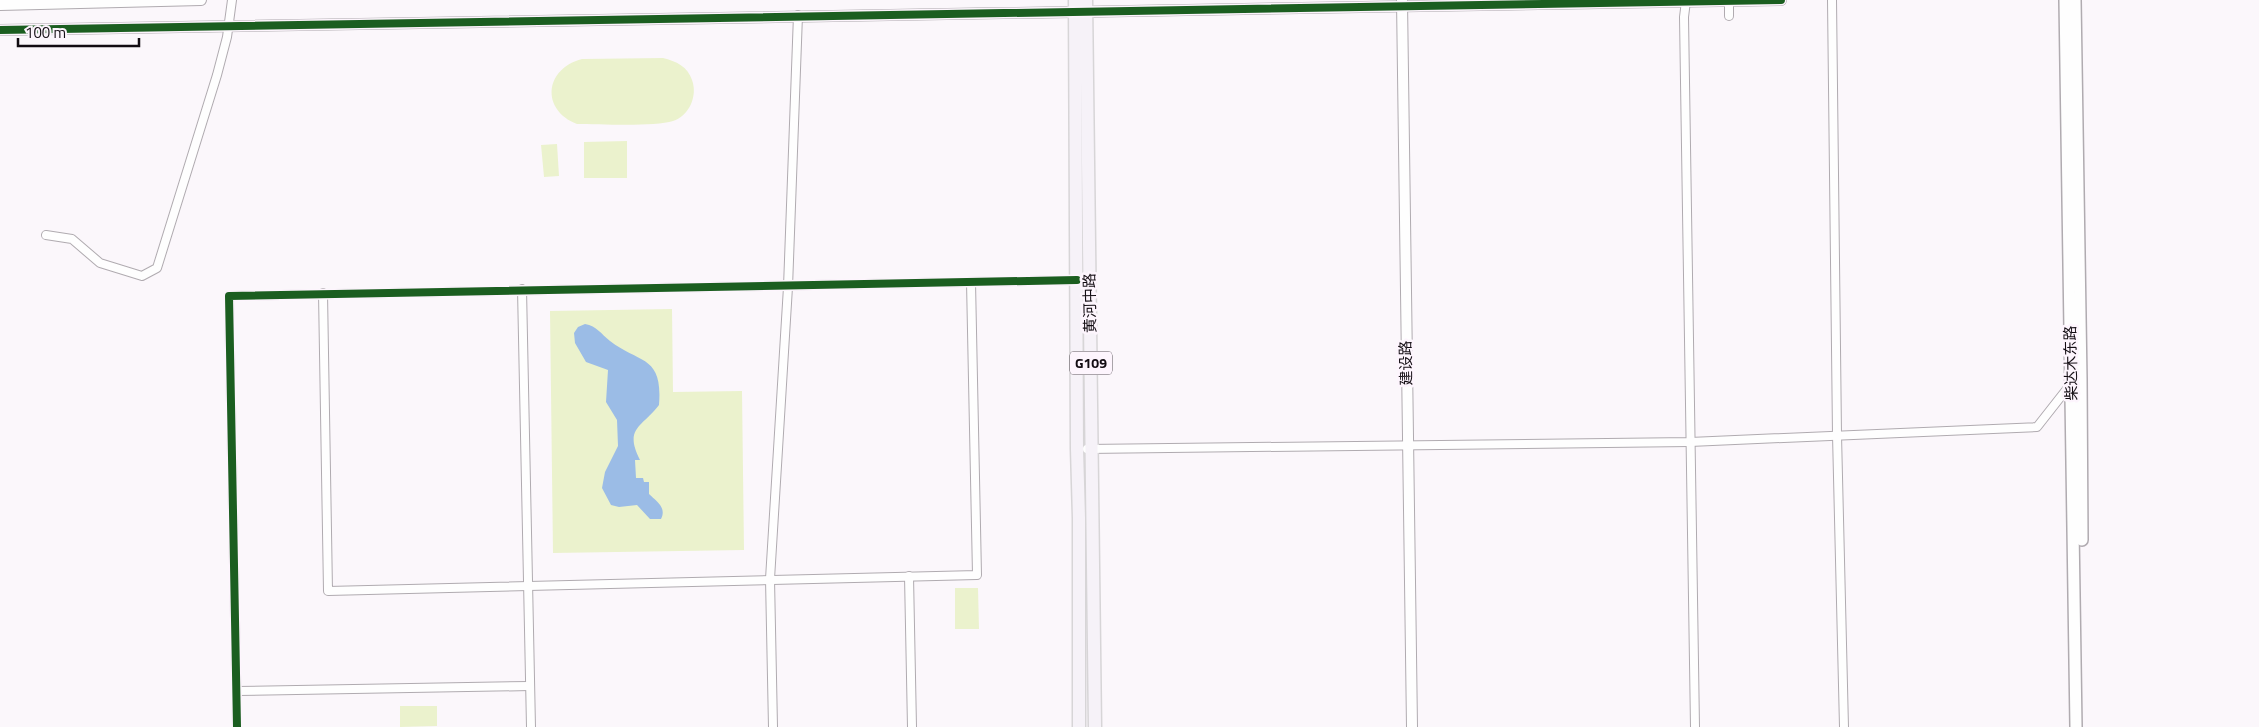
<svg xmlns="http://www.w3.org/2000/svg" width="2259" height="727" viewBox="0 0 2259 727" font-family="'Titillium Web','Noto Sans SC',sans-serif">
	<style>
		.green { fill: #ebf2cd }
		.water { fill: #9bbce6 }
		.lines { fill: none; stroke-linecap: round; stroke-linejoin: round }
		.minor-casing { stroke: #b0abb0; stroke-width: 10 }
		.tertiary-casing { stroke: #b0abb0; stroke-width: 12 }
		.secondary-casing { stroke: #b0abb0; stroke-width: 14 }
		.trunk-casing { stroke: #d7d5d7; stroke-width: 15 }
		.minor { stroke: #fefefe; stroke-width: 8 }
		.tertiary { stroke: #fefefe; stroke-width: 10 }
		.secondary { stroke: #fefefe; stroke-width: 11 }
		.trunk { stroke: #f6f2f8; stroke-width: 12 }
		.cycleway-casing { stroke: #fdf5fd; stroke-width: 11 }
		.cycleway { stroke: #1b5e20; stroke-width: 8 }
		.labels { text-anchor: middle; stroke-width: 5; stroke-linejoin: round; paint-order: stroke }
		.shield { fill: #fdf5fd; stroke: #585258; stroke-width: 1 }
		.shield-label { font-size: 14px; font-weight: bold; fill: #120c12 }
		.street-label { font-size: 15px; fill: #120c12; stroke: #fdf5fd }
	</style>
	<rect width="100%" height="100%" fill="#fbf7fb"/>
	<g class="green">
		<path d="M582 59 663 58C676 61 688 67 692 80 698 96 689 116 673 121 655 127 599 124 577 124 541 110 544 69 582 59Z"/>
		<polygon points="627,141 627,178 584,178 584,142"/>
		<polygon points="557,144 559,176 544,177 541,145"/>
		<polygon points="672,309 673,392 742,391 744,550 553,553 550,311"/>
		<polygon points="955,588 978,588 979,629 955,629"/>
		<polygon points="400,706 437,706 437,726 400,727"/>
	</g>
	<path class="water" d="M585 324C597 326 601 334 610 341 640 364 663 355 659 405 641 428 624 428 640 460H635L636 478H643L644 482H649V494C656 501 667 507 661 519H650L637 505 619 507 611 505 602 488 605 472 618 446 617 420 606 402 608 370 586 362 575 343 574 333 578 327Z"/>
	<g class="lines">
		<defs>
			<g id="minor">
				<polyline points="1729,0 1729,16"/>
				<polyline points="1832,0 1837,435 1844,727"/>
				<polyline points="1686,1 1684,17 1695,727"/>
				<polyline points="46,235 72,239 100,263 142,276 157,268 217,75 227,37 232,0"/>
				<polyline points="522,289 531,727"/>
				<polyline points="323,293 328,591 977,575 971,282"/>
				<polyline points="1087,449 1690,442 2037,427 2070,385"/>
				<polyline points="909,576 912,727"/>
				<polyline points="237,691 530,686"/>
				<polyline points="237,727 229,296 1077,280"/>
				<polyline points="773,727 770,579 788,287 798,15"/>
			</g>
			<g id="tertiary">
				<polyline points="1402,1 1412,727"/>
				<polyline points="0,5 201,0"/>
				<path d="M0 30C593 15 1187 9 1781 0"/>
			</g>
			<g id="secondary">
				<polyline points="2065,0 2076,727"/>
				<polyline points="2075,0 2081,379 2082,540"/>
			</g>
			<g id="trunk">
				<polyline points="1075,0 1077,449 1079,518 1079,727"/>
				<polyline points="1086,0 1095,727"/>
			</g>
		</defs>
		<use href="#minor" class="minor-casing"/>
		<use href="#tertiary" class="tertiary-casing"/>
		<use href="#secondary" class="secondary-casing"/>
		<use href="#trunk" class="trunk-casing"/>
		<use href="#minor" class="minor"/>
		<use href="#tertiary" class="tertiary"/>
		<use href="#secondary" class="secondary"/>
		<use href="#trunk" class="trunk"/>
		<defs>
			<g id="cycleway">
				<path d="M0 30C593 15 1187 9 1781 0"/>
				<polyline points="237,727 229,296 1077,280"/>
			</g>
		</defs>
		<use href="#cycleway" class="cycleway-casing"/>
		<use href="#cycleway" class="cycleway"/>
	</g>
	<g class="labels">
		<rect class="shield" x="1070" y="351.5" width="42" height="23" rx="4"/>
		<g class="shield-label">
			<text x="1091" y="368">G109</text>
		</g>
		<g class="street-label">
			<text transform="translate(1090 303) rotate(-91)" y="5">黄河中路</text>
			<text transform="translate(1406 363) rotate(-91)" y="5">建设路</text>
			<text transform="translate(2071 363) rotate(-91)" y="5">柴达木东路</text>
		</g>
	</g>
	<path d="M18 38v8h121v-8" fill="none" stroke="#120c12" stroke-width="2.5"/>
	<text x="25" y="38" font-size="15" fill="#120c12" stroke="#fdf5fd" stroke-width="4" paint-order="stroke">100 m</text>
</svg>
